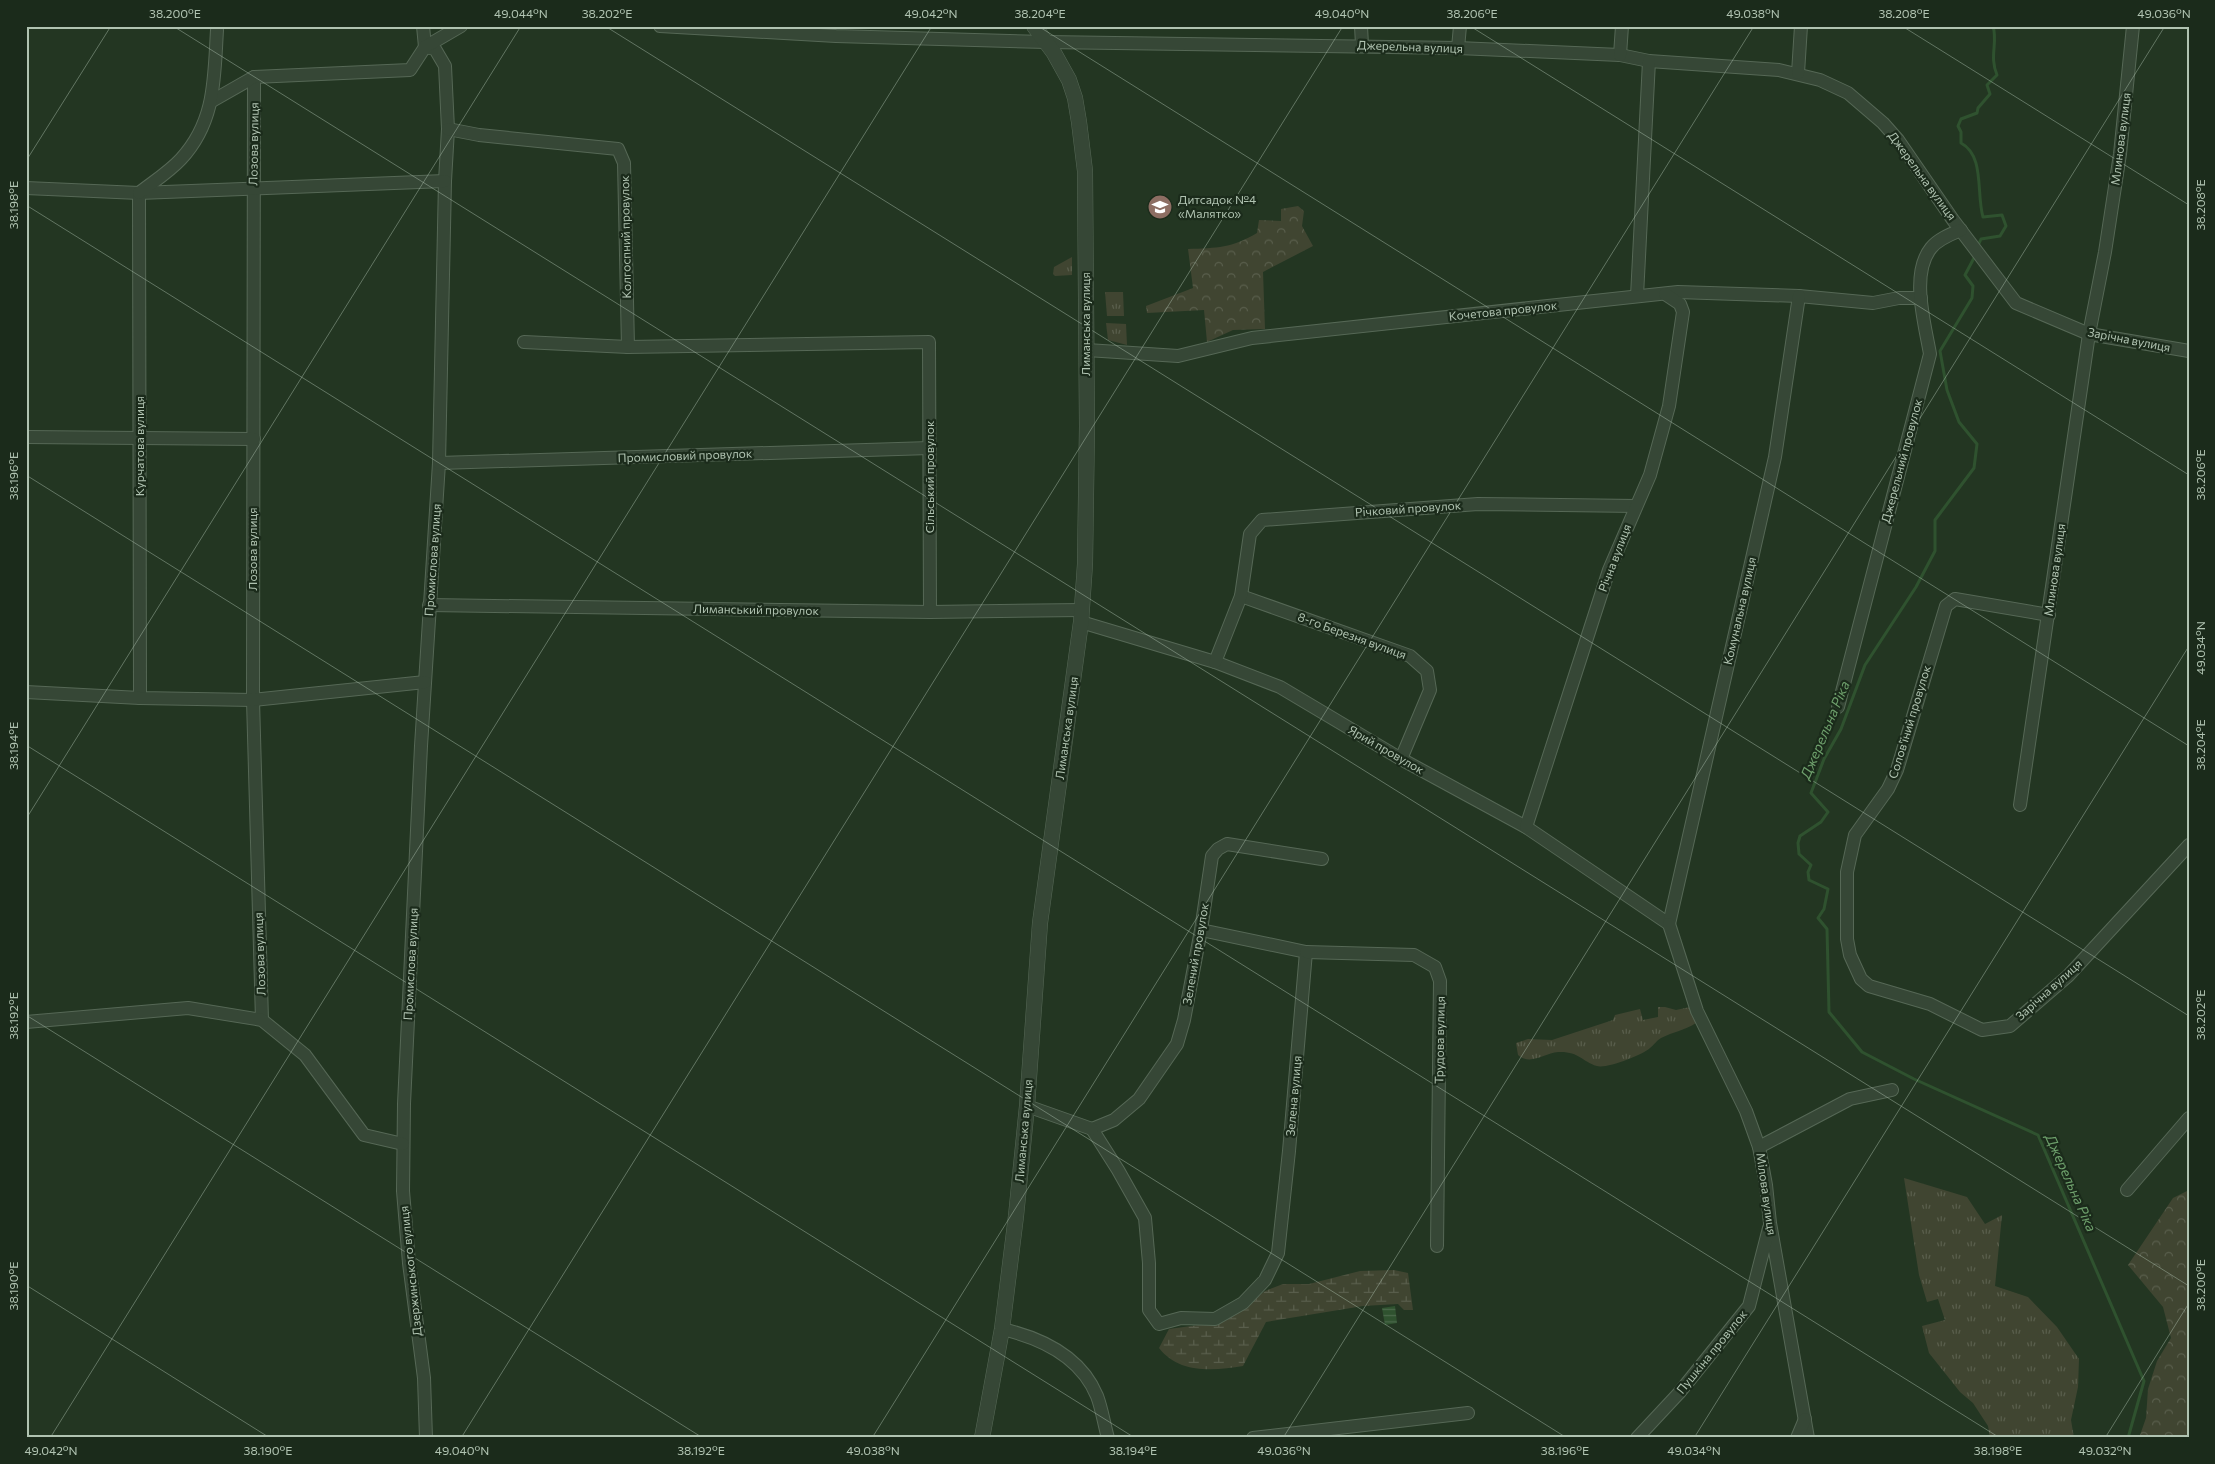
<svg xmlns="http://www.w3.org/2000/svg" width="2215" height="1464" viewBox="0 0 2215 1464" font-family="Commissioner,sans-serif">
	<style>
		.grass { fill: url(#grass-tufts) }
		.forest { fill: url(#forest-crowns) }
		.wetland { fill: url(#wetland-marsh) }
		.water { fill: url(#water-rules) }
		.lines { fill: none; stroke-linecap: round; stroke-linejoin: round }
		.stream { stroke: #2f522f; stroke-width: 3 }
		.minor-casing { stroke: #566856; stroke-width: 14 }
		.tertiary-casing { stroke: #566856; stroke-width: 16 }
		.minor { stroke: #364736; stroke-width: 12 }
		.tertiary { stroke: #364736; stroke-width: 15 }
		.ticks { fill: none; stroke: #b0c3b1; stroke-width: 1; stroke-opacity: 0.45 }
		.labels { text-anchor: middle; stroke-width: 4.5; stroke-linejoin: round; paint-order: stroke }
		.street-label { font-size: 12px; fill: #b0c3b1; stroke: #1b2b1b }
		.poi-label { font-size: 12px; fill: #b0c3b1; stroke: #1b2b1b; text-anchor: start }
		.water-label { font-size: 14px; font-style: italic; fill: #6ea06c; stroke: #1b2b1b }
		.neatline { fill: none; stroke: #b0c3b1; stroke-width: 2 }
		.ticks-label { font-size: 12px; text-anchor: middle; fill: #b0c3b1 }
	</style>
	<defs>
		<pattern id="grass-tufts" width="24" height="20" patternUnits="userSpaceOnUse" patternTransform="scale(1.25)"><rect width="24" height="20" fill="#404531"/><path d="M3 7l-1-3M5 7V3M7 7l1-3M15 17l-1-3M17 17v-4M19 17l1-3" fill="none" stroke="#595e4c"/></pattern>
		<pattern id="forest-crowns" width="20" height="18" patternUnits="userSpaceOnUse" patternTransform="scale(1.25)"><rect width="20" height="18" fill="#404531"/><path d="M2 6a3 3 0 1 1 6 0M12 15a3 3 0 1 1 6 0" fill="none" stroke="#595e4c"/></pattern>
		<pattern id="wetland-marsh" width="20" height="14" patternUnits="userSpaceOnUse" patternTransform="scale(1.25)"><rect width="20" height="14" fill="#404531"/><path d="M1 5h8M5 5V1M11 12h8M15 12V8" fill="none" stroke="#595e4c"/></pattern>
		<pattern id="water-rules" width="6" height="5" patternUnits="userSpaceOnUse" patternTransform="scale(1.25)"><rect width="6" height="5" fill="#2f522f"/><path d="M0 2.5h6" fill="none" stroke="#4b694b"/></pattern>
	</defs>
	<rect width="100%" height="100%" fill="#233622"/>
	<g class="grass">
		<polygon points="1072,257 1072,275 1055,276 1053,274 1054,267"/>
		<polygon points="1105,292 1123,292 1124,316 1107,316"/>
		<polygon points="1106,323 1126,324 1127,345 1108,340"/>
		<path d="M1658 1007H1665L1676 1010 1690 1007 1696 1023C1685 1030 1673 1032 1661 1038 1657 1040 1654 1045 1650 1048 1643 1055 1606 1069 1597 1066 1581 1061 1579 1051 1558 1052 1544 1053 1531 1066 1518 1055L1516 1043 1528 1039 1552 1040 1613 1020 1615 1015 1640 1009 1643 1020 1658 1017Z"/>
		<polygon points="1904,1178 1967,1197 1985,1224 2002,1215 1995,1286 2028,1297 2057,1327 2079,1359 2078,1387 2071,1420 2074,1438 1990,1438 1988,1426 1973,1403 1960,1392 1929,1353 1922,1326 1945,1320 1938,1299 1927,1302 1919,1275"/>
	</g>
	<g class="forest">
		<path d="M1298 206 1304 211 1302 226 1313 246 1263 272 1265 329 1233 330 1207 342 1204 310 1147 313 1146 306 1193 288 1188 249C1218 248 1231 248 1257 233L1259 220 1281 221V209Z"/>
		<polygon points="2189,1190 2189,1438 2139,1438 2146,1418 2148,1389 2157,1361 2171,1338 2163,1307 2128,1265 2173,1198"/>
	</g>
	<path class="wetland" d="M1394 1270 1408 1273 1413 1310H1404L1398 1304 1363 1306 1266 1322 1243 1366C1214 1371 1179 1374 1159 1348L1169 1329 1213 1323 1232 1317 1265 1291 1283 1284H1309L1360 1271Z"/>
	<polygon class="water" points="1395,1306 1397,1323 1385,1325 1382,1308"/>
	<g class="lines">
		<g class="stream">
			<path d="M1977 248 1981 239 2000 236 2006 226 2002 215 1983 217C1976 193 1985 156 1961 143V132L1958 126 1961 119 1977 113 1978 108 1990 94 1987 85 1997 75C1989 56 1998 43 1993 26"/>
			<polyline points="1975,256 1965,275 1973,286 1972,298 1940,351 1947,390 1959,422 1977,444 1974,468 1935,520 1935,551 1916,587 1865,665 1841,729 1824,759 1811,793 1828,812 1821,822 1800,836 1798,843 1799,854 1811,865 1808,872 1809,880 1828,889 1824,909 1818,918 1827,929 1829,1012 1862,1052 1914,1079 2038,1135 2144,1381 2128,1438"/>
		</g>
		<defs>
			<g id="minor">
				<polyline points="423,26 425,47 435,49 445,66 448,129 445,181 439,463 421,746 404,1104 403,1191 409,1263 424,1378 426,1438"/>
				<polyline points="660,26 836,36 1046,42 1458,48 1620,55 1649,61 1779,70 1820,80 1848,93 1883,123 1898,140 1953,220 2016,303 2089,334 2189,351"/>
				<polyline points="1361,26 1362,45"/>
				<polyline points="1458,48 1460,26"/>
				<polyline points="1620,55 1622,26"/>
				<polyline points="1798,73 1801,26"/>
				<polyline points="254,77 253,700 262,1020"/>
				<polyline points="212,101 254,77 410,70 425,47 461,26"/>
				<polyline points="448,129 479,135 618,149 624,163 628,347"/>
				<polyline points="26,188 139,193 445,181"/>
				<polyline points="139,193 140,698"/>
				<path d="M139 193C153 182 169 172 181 159 216 121 214 78 217 30"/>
				<polyline points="1637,296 1649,61"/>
				<polyline points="524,342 628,347 929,342 930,612"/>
				<polyline points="1087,350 1178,356 1252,338 1678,292 1799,296 1873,303 1899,298 1921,298"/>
				<polyline points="26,437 254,439"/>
				<polyline points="439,463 930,448"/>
				<polyline points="1241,596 1410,656 1427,671 1430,690 1401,759"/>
				<polyline points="429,605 930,612 1082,610"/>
				<polyline points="2049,615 1955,599 1946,606 1897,770 1888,789 1855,835 1847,872 1847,939 1850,955 1861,979 1869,986 1930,1004 1982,1030 2010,1026 2068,976 2189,845"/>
				<polyline points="1081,622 1215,662 1280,687 1401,759 1526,827 1669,924"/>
				<polyline points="1215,662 1241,596 1250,534 1262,520 1478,504 1636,506"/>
				<polyline points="26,692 140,698 253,700 425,682"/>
				<path d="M1838 707 1930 354C1925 324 1910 274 1931 248 1938 239 1951 234 1961 230"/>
				<polyline points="2020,805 2089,334 2105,252 2120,154 2133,26"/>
				<polyline points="1526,827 1609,570 1650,475 1669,406 1683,312 1680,304 1665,294"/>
				<polyline points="1669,924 1775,457 1799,296"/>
				<polyline points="1669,924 1697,1011 1746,1111 1759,1147 1766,1185 1770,1223 1808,1438"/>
				<polyline points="1201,930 1306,952 1289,1151 1278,1253 1265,1280 1243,1303 1215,1319 1181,1318 1159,1324 1149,1310 1149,1263 1145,1218 1118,1170 1092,1129 1114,1120 1139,1099 1177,1044 1184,1020 1201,930 1212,856 1218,849 1227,844 1322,859"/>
				<polyline points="1306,952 1414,955 1435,967 1440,981 1437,1246"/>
				<polyline points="26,1022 188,1008 262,1020 305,1055 364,1135 403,1144"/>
				<polyline points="1027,1106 1092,1129"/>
				<polyline points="1759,1147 1850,1099 1892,1090"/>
				<polyline points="2127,1190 2189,1118"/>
				<path d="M1002 1329C1041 1338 1081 1357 1097 1396 1102 1409 1104 1424 1108 1438"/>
				<polyline points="1253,1438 1468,1413"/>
				<polyline points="1637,1438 1679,1393 1749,1306 1769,1228"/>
				<polyline points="1797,1438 1805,1419"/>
			</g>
			<polyline id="tertiary" points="982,1438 1002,1329 1016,1216 1027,1106 1040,923 1081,622 1085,564 1087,426 1085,171 1079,122 1075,98 1069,80 1054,53 1034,26"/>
		</defs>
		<use href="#minor" class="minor-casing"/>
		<use href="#tertiary" class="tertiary-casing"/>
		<use href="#minor" class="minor"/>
		<use href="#tertiary" class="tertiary"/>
	</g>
	<path class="ticks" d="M173 26 2189 1286M605 26 2189 1016M1038 26 2189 746M1470 26 2189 475M1902 26 2189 205M26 161 111 26M26 205 2000 1438M26 475 1567 1438M26 745 1135 1438M26 819 521 26M26 1015 703 1438M26 1285 270 1438M50 1438 932 26M461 1438 1343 26M872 1438 1754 26M1283 1438 2165 26M1694 1438 2189 646M2105 1438 2189 1303"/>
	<defs>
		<symbol id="school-disc" viewBox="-11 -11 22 22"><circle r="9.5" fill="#8d6e63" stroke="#1b2b1b"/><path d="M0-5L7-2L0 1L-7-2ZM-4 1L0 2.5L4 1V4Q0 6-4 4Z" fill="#fff"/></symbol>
	</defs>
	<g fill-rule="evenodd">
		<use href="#school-disc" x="1146" y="193" width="28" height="28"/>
	</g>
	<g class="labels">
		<g class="street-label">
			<text transform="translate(1410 47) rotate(2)" y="4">Джерельна вулиця</text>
			<text transform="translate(2121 139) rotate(-83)" y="4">Млинова вулиця</text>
			<text transform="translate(254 144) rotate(-89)" y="4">Лозова вулиця</text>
			<text transform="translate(1922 176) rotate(54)" y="4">Джерельна вулиця</text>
			<text transform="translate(626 237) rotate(-91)" y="4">Колгоспний провулок</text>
			<text transform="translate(1503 311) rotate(-6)" y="4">Кочетова провулок</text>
			<text transform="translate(1086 324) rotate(-90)" y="4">Лиманська вулиця</text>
			<text transform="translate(2129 340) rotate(11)" y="4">Зарічна вулиця</text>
			<text transform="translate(140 446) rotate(-90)" y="4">Курчатова вулиця</text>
			<text transform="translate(685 456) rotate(-2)" y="4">Промисловий провулок</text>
			<text transform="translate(1902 461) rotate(-75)" y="4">Джерельний провулок</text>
			<text transform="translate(930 477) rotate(-90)" y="4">Сільський провулок</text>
			<text transform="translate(1408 509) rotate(-4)" y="4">Річковий провулок</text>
			<text transform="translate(253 549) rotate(-90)" y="4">Лозова вулиця</text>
			<text transform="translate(1615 558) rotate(-69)" y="4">Річна вулиця</text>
			<text transform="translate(433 560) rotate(-86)" y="4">Промислова вулиця</text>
			<text transform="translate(2055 570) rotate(-82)" y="4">Млинова вулиця</text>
			<text transform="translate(756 610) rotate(1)" y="4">Лиманський провулок</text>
			<text transform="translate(1740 611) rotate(-77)" y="4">Комунальна вулиця</text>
			<text transform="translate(1352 636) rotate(20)" y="4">8-го Березня вулиця</text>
			<text transform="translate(1910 722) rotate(-73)" y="4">Солов'їний провулок</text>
			<text transform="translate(1067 728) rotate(-82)" y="4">Лиманська вулиця</text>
			<text transform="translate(1386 750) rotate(30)" y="4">Ярий провулок</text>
			<text transform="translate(260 954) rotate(-92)" y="4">Лозова вулиця</text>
			<text transform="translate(1196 954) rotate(-80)" y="4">Зелений провулок</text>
			<text transform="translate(411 964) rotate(-87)" y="4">Промислова вулиця</text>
			<text transform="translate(2049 990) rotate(-42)" y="4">Зарічна вулиця</text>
			<text transform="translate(1440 1040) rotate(-89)" y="4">Трудова вулиця</text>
			<text transform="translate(1294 1096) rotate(-85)" y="4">Зелена вулиця</text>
			<text transform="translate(1024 1131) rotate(-85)" y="4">Лиманська вулиця</text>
			<text transform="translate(1766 1194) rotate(82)" y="4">Мілова вулиця</text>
			<text transform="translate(411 1271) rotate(-96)" y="4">Дзержинського вулиця</text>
			<text transform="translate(1712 1352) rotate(-51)" y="4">Пушкіна провулок</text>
		</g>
		<g class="poi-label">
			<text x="1178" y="204">Дитсадок №4<tspan x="1178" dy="14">«Малятко»</tspan></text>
		</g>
		<g class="water-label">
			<text transform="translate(1825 730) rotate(-67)" y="5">Джерельна Ріка</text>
			<text transform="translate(2071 1183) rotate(66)" y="5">Джерельна Ріка</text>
		</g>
	</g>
	<rect width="2215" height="1464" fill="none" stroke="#1b2b1b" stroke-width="55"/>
	<rect x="28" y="28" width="2160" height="1408" class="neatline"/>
	<g class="ticks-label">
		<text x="175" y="18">38.200°E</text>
		<text x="521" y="18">49.044°N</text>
		<text x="607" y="18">38.202°E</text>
		<text x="931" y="18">49.042°N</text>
		<text x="1040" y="18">38.204°E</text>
		<text x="1342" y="18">49.040°N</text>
		<text x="1472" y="18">38.206°E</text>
		<text x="1753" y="18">49.038°N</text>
		<text x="1904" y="18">38.208°E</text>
		<text x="2164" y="18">49.036°N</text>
		<text transform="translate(2201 205) rotate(-90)" y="4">38.208°E</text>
		<text transform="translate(14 205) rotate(-90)" y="4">38.198°E</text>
		<text transform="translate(2201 475) rotate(-90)" y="4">38.206°E</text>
		<text transform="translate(14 476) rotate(-90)" y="4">38.196°E</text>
		<text transform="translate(2201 648) rotate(-90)" y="4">49.034°N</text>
		<text transform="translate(2201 745) rotate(-90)" y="4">38.204°E</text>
		<text transform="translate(14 746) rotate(-90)" y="4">38.194°E</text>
		<text transform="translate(2201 1015) rotate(-90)" y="4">38.202°E</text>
		<text transform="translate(14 1016) rotate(-90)" y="4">38.192°E</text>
		<text transform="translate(2201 1285) rotate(-90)" y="4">38.200°E</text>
		<text transform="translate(14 1286) rotate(-90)" y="4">38.190°E</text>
		<text x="51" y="1455">49.042°N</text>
		<text x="268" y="1455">38.190°E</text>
		<text x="462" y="1455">49.040°N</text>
		<text x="701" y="1455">38.192°E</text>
		<text x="873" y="1455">49.038°N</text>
		<text x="1133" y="1455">38.194°E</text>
		<text x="1284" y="1455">49.036°N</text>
		<text x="1565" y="1455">38.196°E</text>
		<text x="1694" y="1455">49.034°N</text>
		<text x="1998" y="1455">38.198°E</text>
		<text x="2105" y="1455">49.032°N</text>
	</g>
</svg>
